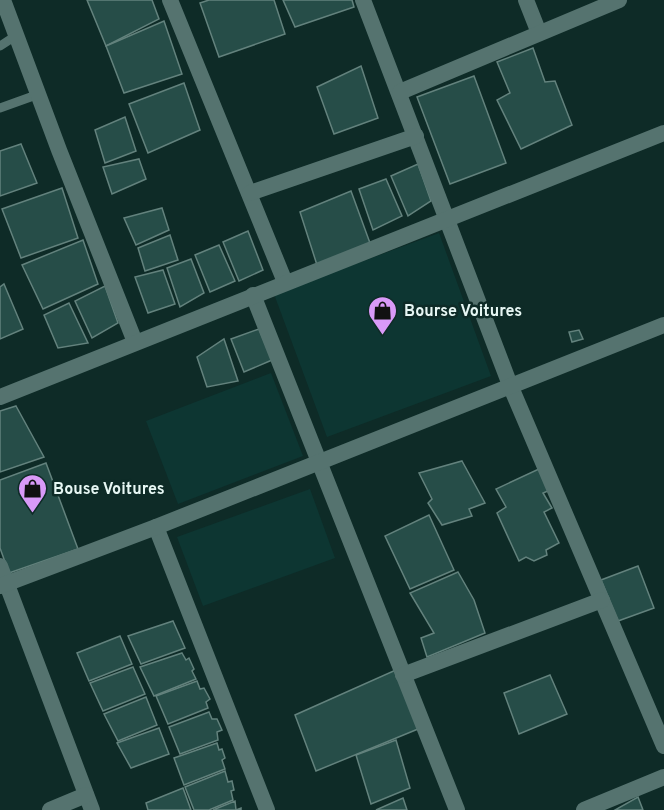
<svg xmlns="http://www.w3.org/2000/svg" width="664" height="810" viewBox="0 0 664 810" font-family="Overpass,sans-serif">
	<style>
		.built { fill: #0d3632 }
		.building { fill: #264d48; stroke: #63827d; stroke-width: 1.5 }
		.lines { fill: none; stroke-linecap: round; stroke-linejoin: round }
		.service { stroke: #55736f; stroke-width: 9 }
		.minor { stroke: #55736f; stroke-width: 16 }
		.labels { text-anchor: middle; stroke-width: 5; stroke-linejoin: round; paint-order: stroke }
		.poi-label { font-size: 16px; font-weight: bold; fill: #e7f7f4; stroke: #0e2b27; text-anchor: start }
	</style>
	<rect width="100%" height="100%" fill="#0e2b27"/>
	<g class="built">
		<polygon points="439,233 491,376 327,437 274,294"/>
		<polygon points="271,373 303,456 178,504 146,421"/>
		<polygon points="310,489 335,558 203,606 177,537"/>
	</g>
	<g class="building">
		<polygon points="87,0 152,0 159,19 106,46"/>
		<polygon points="209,0 274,0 285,34 219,57 200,3"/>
		<polygon points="283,0 352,0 354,7 295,27"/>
		<polygon points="164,21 182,74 124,93 106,46"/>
		<polygon points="533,48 545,82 555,81 572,125 521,149 497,100 510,93 497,62"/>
		<polygon points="361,66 378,118 334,134 317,87"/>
		<polygon points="474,76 506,163 450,184 417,97"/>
		<polygon points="184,83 200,130 148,153 129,104"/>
		<polygon points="125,117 136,151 105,163 95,130"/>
		<polygon points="21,144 37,183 0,196 0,151"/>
		<polygon points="139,159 146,179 112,194 103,167"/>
		<polygon points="418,164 431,201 408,216 391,176"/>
		<polygon points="386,179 402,216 373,230 359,189"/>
		<polygon points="62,188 78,238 21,258 2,209"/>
		<polygon points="351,191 370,243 317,265 300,212"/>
		<polygon points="162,208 169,230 136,245 124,218"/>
		<polygon points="248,231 263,270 239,281 223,242"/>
		<polygon points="170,235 178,260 145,271 138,248"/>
		<polygon points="83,240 98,284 43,309 22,265"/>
		<polygon points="219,245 235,281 210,292 195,255"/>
		<polygon points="191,259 204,293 180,307 167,268"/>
		<polygon points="163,270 175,304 148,313 135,277"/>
		<polygon points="4,284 23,329 0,339 0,287"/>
		<polygon points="105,286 118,323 92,338 75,301"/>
		<polygon points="69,303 88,343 58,348 44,315"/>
		<polygon points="259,329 272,360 244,372 231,339"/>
		<polygon points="579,330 583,339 572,342 569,332"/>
		<polygon points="224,339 238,381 207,387 197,357"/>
		<polygon points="16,406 44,457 0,472 0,411"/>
		<polygon points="462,461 485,503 469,509 472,516 442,525 428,503 432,499 419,473"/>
		<polygon points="46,463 78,549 9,573 0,548 0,480"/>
		<polygon points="541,468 550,490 543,493 552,508 544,512 559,543 546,550 547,555 534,561 526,557 519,561 497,513 506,507 496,489"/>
		<polygon points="429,515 454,570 410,589 385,536"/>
		<polygon points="638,566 654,608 618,621 601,580"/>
		<polygon points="458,572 474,600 485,633 427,657 421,638 434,633 410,593"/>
		<polygon points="173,621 185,648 141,664 128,636"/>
		<polygon points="120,636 132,664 89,681 77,653"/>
		<polygon points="182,653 186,660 189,658 194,669 192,671 196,679 154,696 140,667"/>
		<polygon points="133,667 145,694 103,711 90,683"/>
		<polygon points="398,669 418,729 316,771 295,715"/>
		<polygon points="550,675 567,714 519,734 504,693"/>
		<polygon points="197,681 200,689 204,688 210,699 206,702 208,708 168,724 156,696"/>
		<polygon points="146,697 157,725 118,741 104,714"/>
		<polygon points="209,712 212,719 217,719 222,730 217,732 218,740 180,754 169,727"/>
		<polygon points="159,728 169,754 131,768 117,743"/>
		<polygon points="396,740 410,788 371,804 356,755"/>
		<polygon points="217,743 219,750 222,749 225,758 222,760 225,769 184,785 174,758"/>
		<polygon points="225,771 228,782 232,781 234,790 231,791 233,800 209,810 194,810 185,787"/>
		<polygon points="183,788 191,810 148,810 146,803"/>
		<polygon points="638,797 643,810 615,810"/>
		<polygon points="403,798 407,810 376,810"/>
		<polygon points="235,801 236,810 241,808 241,810 213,810"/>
	</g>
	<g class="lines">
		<g class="service">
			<polyline points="0,46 17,35"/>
			<polyline points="0,108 39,94"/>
		</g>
		<g class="minor">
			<polyline points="3,0 59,150 135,342"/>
			<polyline points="170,0 285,282"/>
			<polyline points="363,0 510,385 664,746"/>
			<polyline points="526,0 539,33"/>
			<polyline points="400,92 619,0"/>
			<polyline points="250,193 416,136"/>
			<polyline points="253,295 457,810"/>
			<polyline points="0,397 664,133"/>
			<polyline points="156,527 267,810"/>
			<polyline points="0,566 92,810"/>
			<polyline points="0,586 156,527 664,325"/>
			<polyline points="403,675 602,600"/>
			<polyline points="50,810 86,795"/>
			<polyline points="584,810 664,777"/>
		</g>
	</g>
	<defs>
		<symbol id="shop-pin" viewBox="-11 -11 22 30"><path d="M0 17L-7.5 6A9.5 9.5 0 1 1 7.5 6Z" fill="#d99af8" stroke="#0e2b27"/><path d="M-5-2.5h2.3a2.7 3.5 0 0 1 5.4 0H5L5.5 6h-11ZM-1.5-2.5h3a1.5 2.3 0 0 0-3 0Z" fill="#111"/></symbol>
	</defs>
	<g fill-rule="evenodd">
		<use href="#shop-pin" x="366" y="294" width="33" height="45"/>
		<use href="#shop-pin" x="16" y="472" width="33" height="45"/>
	</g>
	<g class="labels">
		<g class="poi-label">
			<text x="404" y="316">Bourse Voitures</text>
			<text x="53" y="494">Bouse Voitures</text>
		</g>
	</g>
</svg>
